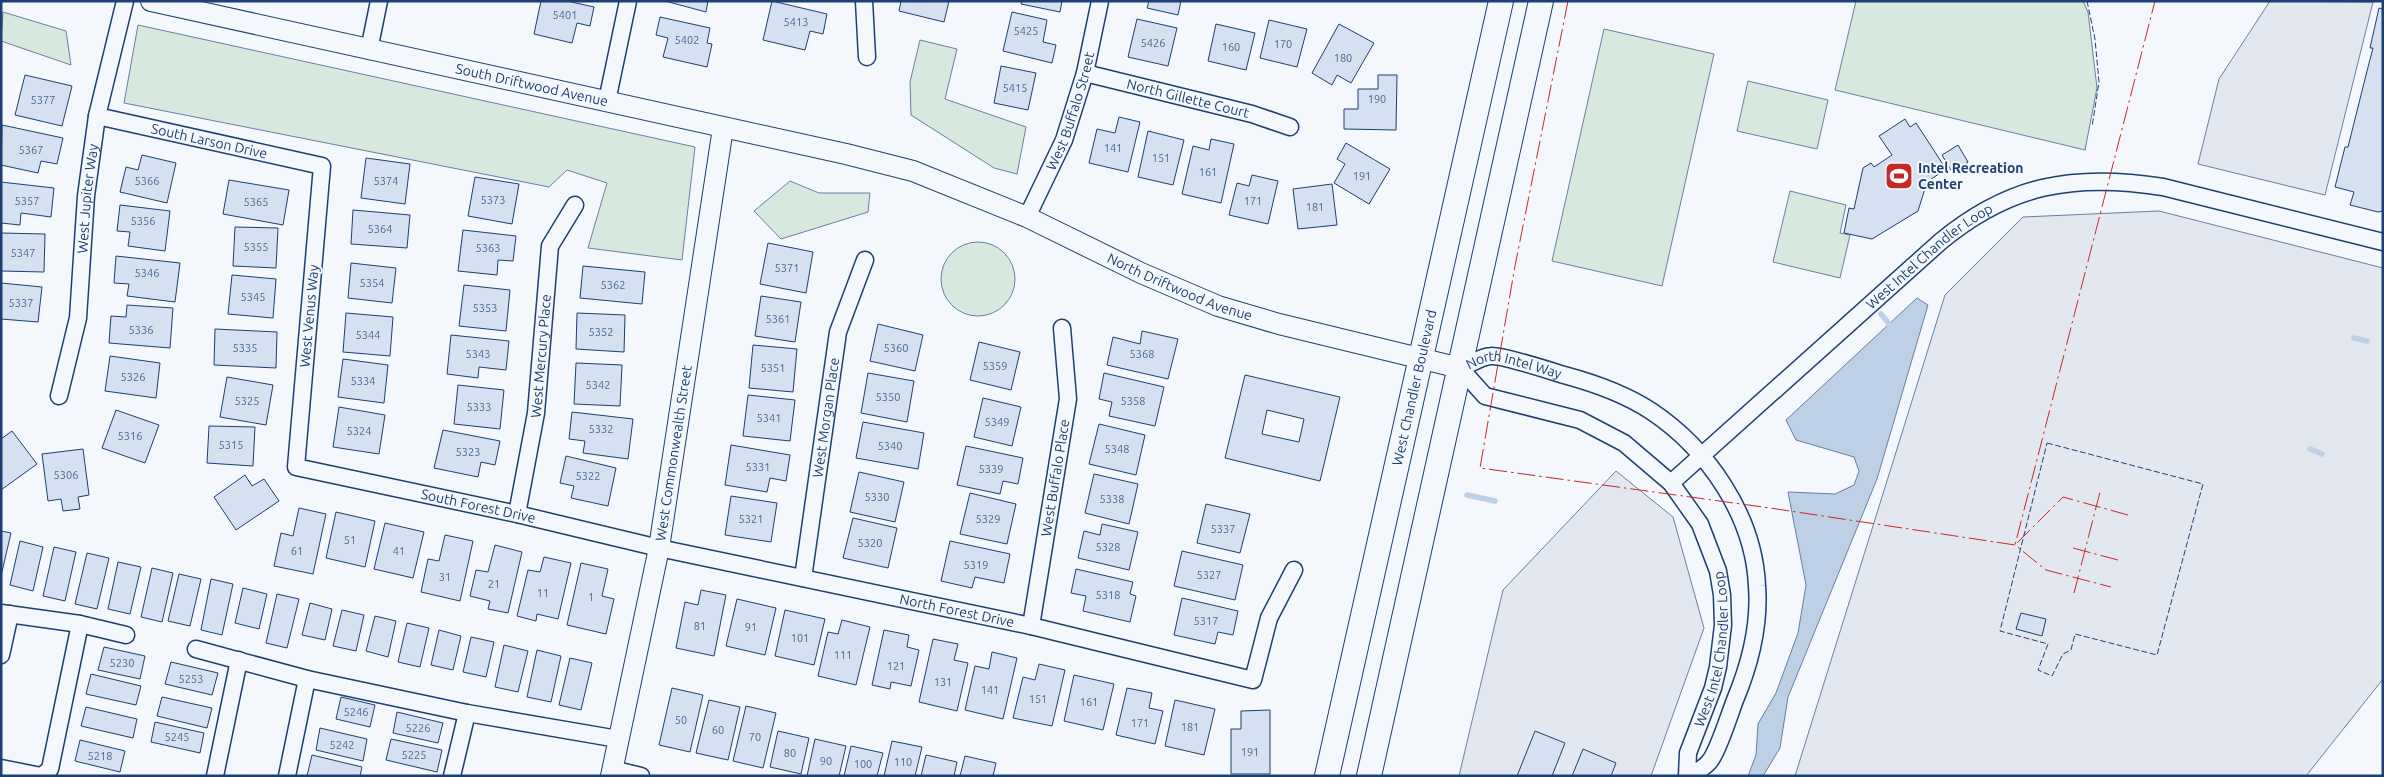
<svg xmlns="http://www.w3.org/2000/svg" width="2384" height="777" viewBox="0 0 2384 777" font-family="Ubuntu,sans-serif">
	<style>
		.green { fill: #d7e8df; stroke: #687fa3 }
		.parking { fill: #e3e8f0; stroke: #687fa3 }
		.water { fill: #bed0e5; stroke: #687fa3 }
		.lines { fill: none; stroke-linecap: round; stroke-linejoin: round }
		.stream { stroke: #bed0e5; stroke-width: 5.5 }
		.building { fill: #d5e0f0; stroke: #1d3f73; fill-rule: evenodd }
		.minor-casing { stroke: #1d3f73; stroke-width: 19 }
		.tertiary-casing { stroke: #1d3f73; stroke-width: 22 }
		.secondary-casing { stroke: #1d3f73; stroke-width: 26 }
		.minor { stroke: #f4f7fb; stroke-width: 16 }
		.tertiary { stroke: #f4f7fb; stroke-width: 20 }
		.secondary { stroke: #f4f7fb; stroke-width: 24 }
		.fence { stroke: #1d3f73; stroke-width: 1; stroke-dasharray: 6 2.5; stroke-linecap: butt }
		.power { stroke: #c62828; stroke-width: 1; stroke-dasharray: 18 4 2.5 4; stroke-linecap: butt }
		.labels { text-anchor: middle; stroke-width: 4; stroke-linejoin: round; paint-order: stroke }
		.number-label { font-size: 11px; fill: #4b6792 }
		.street-label { font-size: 14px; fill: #1d3f73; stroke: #f4f7fb }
		.poi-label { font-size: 14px; font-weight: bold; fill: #1d3f73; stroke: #f4f7fb; text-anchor: start }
	</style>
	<rect width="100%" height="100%" fill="#f4f7fb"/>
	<g class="green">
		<polygon points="1856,1 2083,1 2088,12 2097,88 2085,150 1835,90"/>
		<polygon points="3,12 66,31 71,65 1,41"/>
		<polygon points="138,25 695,147 682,260 588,248 607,183 567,170 549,187 124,103"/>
		<polygon points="1604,29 1714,54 1662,286 1552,261"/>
		<polygon points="920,40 957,49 945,99 1026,127 1017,174 994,168 911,115 910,82"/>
		<polygon points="1748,81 1828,100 1817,149 1737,131"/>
		<polygon points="790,181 819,193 870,193 868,212 781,239 754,211"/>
		<polygon points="1790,191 1846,205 1840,233 1850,235 1840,278 1773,262"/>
		<circle cx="978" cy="279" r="37"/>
	</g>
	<g class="parking">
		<polygon points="2270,1 2373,2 2325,195 2198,164 2219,79"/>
		<polygon points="2159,211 2383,268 2383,679 2306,776 1795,776 1945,295 2023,217"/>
		<polygon points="1616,471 1673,517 1704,628 1651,776 1459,776 1503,590"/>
	</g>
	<polygon class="water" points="1917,298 1928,305 1877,479 1788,697 1780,748 1763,776 1748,776 1756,755 1758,724 1776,693 1798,633 1806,585 1788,492 1835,494 1854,485 1859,471 1854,457 1796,440 1786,420"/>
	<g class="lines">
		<g class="stream">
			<polyline points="1881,314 1889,324"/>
			<polyline points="2354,338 2367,341"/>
			<polyline points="2310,449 2322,454"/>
			<polyline points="1467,495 1495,501"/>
		</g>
	</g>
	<g class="building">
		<polygon points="541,1 567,1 594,7 590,26 577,23 572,43 534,34"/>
		<polygon points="665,1 708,1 706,12"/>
		<polygon points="772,1 827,14 823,34 810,31 805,50 763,40"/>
		<polygon points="901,1 949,1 944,22 899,11"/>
		<polygon points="1022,1 1062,1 1060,12 1021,4"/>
		<polygon points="1149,1 1181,1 1178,15 1147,8"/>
		<polygon points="2379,8 2383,9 2383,211 2378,212 2350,205 2354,192 2335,187 2345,147 2348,147 2367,71 2373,48 2370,48"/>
		<polygon points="1012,12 1047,20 1043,42 1056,45 1052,63 1003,51"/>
		<polygon points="660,17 710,28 707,43 712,44 707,67 663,57 668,38 656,35"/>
		<polygon points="1137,19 1177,28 1168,66 1128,57"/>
		<polygon points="1269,20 1307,29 1297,67 1260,58"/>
		<polygon points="1216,24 1255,33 1246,70 1208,61"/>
		<polygon points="1339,24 1374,43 1351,83 1337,75 1332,85 1312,73"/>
		<polygon points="1001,66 1036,73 1028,110 994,103"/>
		<polygon points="25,75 72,86 62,126 15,115"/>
		<polygon points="1378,75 1397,75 1396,130 1344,129 1344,109 1358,109 1358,89 1378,89"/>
		<polygon points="1119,117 1140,122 1128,172 1089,163 1097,129 1115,133"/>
		<polygon points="1905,119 1910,127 1916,123 1946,169 1927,182 1918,211 1872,239 1844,233 1849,208 1854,209 1863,168 1871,163 1874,167 1892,155 1879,136"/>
		<polygon points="2,125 63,138 57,164 41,161 38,173 1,165"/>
		<polygon points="1148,131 1184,140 1173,185 1138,177"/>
		<polygon points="1211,139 1234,144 1221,203 1182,194 1193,146 1209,150"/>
		<polygon points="1346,143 1390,169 1369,204 1334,183 1345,164 1337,159"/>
		<polygon points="1958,145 1968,162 1952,172 1942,155"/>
		<polygon points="142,155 176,163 167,203 120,192 126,167 138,170"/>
		<polygon points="366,158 410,164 405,204 361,198"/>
		<polygon points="1252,175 1278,181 1268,224 1229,215 1237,183 1249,186"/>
		<polygon points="475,177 519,184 512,224 468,216"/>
		<polygon points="229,180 289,190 283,225 223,214"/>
		<polygon points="1,182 54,188 51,217 21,213 20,225 1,223"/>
		<polygon points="1332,184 1337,225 1298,229 1293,189"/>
		<polygon points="120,205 170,211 165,251 128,246 130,232 117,231"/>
		<polygon points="353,210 410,215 407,248 351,244"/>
		<polygon points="235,227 278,228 276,268 233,266"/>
		<polygon points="463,230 516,236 513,261 498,260 497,275 458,271"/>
		<polygon points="1,233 45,234 44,272 1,271"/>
		<polygon points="768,243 813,252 806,293 760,284"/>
		<polygon points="116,256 180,263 175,302 127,296 129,284 114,283"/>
		<polygon points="351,263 396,268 392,303 348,298"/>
		<polygon points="583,266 645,272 642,304 580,298"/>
		<polygon points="232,275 276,279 273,318 228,314"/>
		<polygon points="1,283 42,287 38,322 1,319"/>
		<polygon points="464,285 510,290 506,331 459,326"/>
		<polygon points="761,296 801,302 795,342 755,336"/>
		<polygon points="127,305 173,308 170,348 109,343 111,316 126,317"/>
		<polygon points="346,313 393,317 390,356 343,352"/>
		<polygon points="577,313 625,315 624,352 576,349"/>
		<polygon points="878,324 923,335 915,371 870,361"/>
		<polygon points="215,329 277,332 276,368 214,365"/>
		<polygon points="1142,331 1178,339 1168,379 1107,365 1113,337 1140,344"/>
		<polygon points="451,335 509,341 506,370 479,367 478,378 447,374"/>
		<polygon points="979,342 1020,352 1011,390 970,380"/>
		<polygon points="753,345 797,349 793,392 749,388"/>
		<polygon points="110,356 160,363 156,398 105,391"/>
		<polygon points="343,359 388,365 384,403 338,397"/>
		<polygon points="576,363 622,365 620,406 574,404"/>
		<polygon points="868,373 914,381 907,422 861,413"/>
		<polygon points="1104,373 1164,387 1155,426 1109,416 1112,402 1099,399"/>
		<path d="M1245 375 1340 397 1320 481 1225 458ZM1267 410 1304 419 1299 442 1262 434Z"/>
		<polygon points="227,377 273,385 266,425 220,417"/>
		<polygon points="458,385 504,390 500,429 454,424"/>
		<polygon points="748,395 795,400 790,441 743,436"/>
		<polygon points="983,398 1021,407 1012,446 974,437"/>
		<polygon points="339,407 385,415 379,454 333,447"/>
		<polygon points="116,410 159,425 145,463 102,448"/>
		<polygon points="572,412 633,419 628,459 583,453 585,441 569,439"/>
		<polygon points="863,422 924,433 918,469 856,458"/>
		<polygon points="1099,424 1145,435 1136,475 1089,464"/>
		<polygon points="209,426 255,427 253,466 207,463"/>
		<polygon points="443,430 500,441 495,465 481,462 478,477 434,468"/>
		<polygon points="12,431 37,464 1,490 1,439"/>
		<polygon points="731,445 790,455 786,481 770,478 767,492 725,485"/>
		<polygon points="966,446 1023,458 1018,484 1003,481 1000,494 957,485"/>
		<polygon points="83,449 89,495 78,497 80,509 63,511 61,499 48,501 42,454"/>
		<polygon points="566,456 616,468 608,506 571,498 574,486 560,483"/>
		<polygon points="859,472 904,482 895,522 850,512"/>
		<polygon points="1094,474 1138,484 1129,524 1085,513"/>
		<polygon points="245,475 252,486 264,479 279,501 236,530 214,497"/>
		<polygon points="970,493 1016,504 1007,544 960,534"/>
		<polygon points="731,496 777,503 771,542 725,535"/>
		<polygon points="1206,504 1250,514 1240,553 1197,543"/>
		<polygon points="299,508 326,514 313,574 274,566 281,533 293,536"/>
		<polygon points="336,512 375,521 365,567 326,558"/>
		<polygon points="853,518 897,528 888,568 843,558"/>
		<polygon points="385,523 424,532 413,578 374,569"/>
		<polygon points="1102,524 1138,532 1129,570 1078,558 1084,531 1100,535"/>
		<polygon points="1,531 11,533 1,576"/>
		<polygon points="445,535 473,541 460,601 421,592 428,559 439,561"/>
		<polygon points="20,541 43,547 33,591 10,585"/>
		<polygon points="950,541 1010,554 1004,583 975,577 972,588 941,581"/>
		<polygon points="495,545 522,552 508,613 488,609 490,601 470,596 476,570 488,572"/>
		<polygon points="54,547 76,552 65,601 43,596"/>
		<polygon points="1182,551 1243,565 1235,600 1174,586"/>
		<polygon points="87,553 109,558 97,609 75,604"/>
		<polygon points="544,557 571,563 558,619 537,614 536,621 517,616 528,570 540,572"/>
		<polygon points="118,562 141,567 130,614 108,609"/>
		<polygon points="581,563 608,569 602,596 614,599 606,634 567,625"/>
		<polygon points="152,568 173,573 162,622 141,617"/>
		<polygon points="1076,569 1133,582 1130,594 1136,596 1130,622 1083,611 1086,596 1071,593"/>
		<polygon points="179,574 201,579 190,626 168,621"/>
		<polygon points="211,579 233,584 222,635 201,630"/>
		<polygon points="243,588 267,594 259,629 235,623"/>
		<polygon points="701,590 726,595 714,656 676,648 685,602 698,605"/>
		<polygon points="277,594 299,599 287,648 266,643"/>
		<polygon points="1182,598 1238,611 1233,635 1218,632 1215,644 1174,635"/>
		<polygon points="737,599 776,608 765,655 726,646"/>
		<polygon points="310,603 332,609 325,640 302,635"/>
		<polygon points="342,610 364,615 356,651 333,646"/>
		<polygon points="785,610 825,619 814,665 775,656"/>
		<polygon points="2021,613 2046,619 2042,636 2016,629"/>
		<polygon points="375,616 396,621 388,657 366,651"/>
		<polygon points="842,620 870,627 856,685 818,676 828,632 838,634"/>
		<polygon points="407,623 429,628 420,667 398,662"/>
		<polygon points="439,630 461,636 453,670 431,665"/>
		<polygon points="884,630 909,635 907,647 919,650 911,686 891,682 890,689 872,685"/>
		<polygon points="471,637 494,642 486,677 463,672"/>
		<polygon points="933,639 958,644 954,660 968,663 957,711 919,702"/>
		<polygon points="504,645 528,651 518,692 495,687"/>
		<polygon points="104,647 145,656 140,679 98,670"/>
		<polygon points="537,650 561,656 551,702 527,697"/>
		<polygon points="992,652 1017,658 1003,719 965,710 975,666 989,669"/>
		<polygon points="570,658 592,663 581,710 559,705"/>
		<polygon points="171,662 218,673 212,695 165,684"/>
		<polygon points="1039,664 1065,670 1052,726 1013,718 1023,677 1035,680"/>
		<polygon points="91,674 141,686 136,705 86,694"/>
		<polygon points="1074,675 1114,684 1103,730 1064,721"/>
		<polygon points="672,688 703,695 690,752 659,745"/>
		<polygon points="1127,688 1152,693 1149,708 1163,711 1155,744 1116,735"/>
		<polygon points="162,697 212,708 207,728 157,716"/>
		<polygon points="341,697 375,705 370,727 336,719"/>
		<polygon points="709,700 740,707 728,760 696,753"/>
		<polygon points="1175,700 1215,709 1204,755 1165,746"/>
		<polygon points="746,706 776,713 763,768 733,761"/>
		<polygon points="86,707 137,719 133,738 81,726"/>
		<polygon points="1270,710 1270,774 1231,774 1231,729 1241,729 1241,711"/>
		<polygon points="397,712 443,723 438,743 393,733"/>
		<polygon points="155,722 204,733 200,753 151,742"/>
		<polygon points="320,728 367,739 363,761 316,750"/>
		<polygon points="778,731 809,738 801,774 770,767"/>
		<polygon points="1535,731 1565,743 1552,776 1517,776"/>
		<polygon points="391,739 442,750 437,772 386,760"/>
		<polygon points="815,739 846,746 839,776 807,776"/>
		<polygon points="80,740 125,751 120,772 75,761"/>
		<polygon points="892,741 922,747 915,776 884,776"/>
		<polygon points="851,746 883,753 877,776 844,776"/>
		<polygon points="1583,749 1616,763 1611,776 1572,776"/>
		<polygon points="312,755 362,767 360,776 307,776"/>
		<polygon points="926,755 957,762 954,776 921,776"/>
		<polygon points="965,756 996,763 993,776 960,776"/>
	</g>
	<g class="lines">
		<defs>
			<g id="minor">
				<polyline points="864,1 867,57"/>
				<polyline points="369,50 379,1"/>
				<path id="s1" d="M1085 73 1252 114 1290 127"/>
				<polyline points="607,101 628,1"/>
				<path id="s2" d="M97 116 322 166 296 467 517 514 659 548 1031 626 1253 680 1269 618 1294 570"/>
				<path id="s3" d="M1027 217 1064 140 1085 73 1100 1"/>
				<path id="s4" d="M59 396 78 318 86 196 97 116 125 1"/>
				<path id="s5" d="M1671 483 1940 242C2010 184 2074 173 2163 187L2383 242"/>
				<path id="s6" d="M517 514 536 413 550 246 575 205"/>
				<path id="s7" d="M803 578 838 332 865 260"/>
				<polyline points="1,613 80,624 126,635"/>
				<path id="s8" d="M1031 626 1068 399 1062 328"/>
				<polyline points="196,649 307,679 467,713 618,739"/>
				<polyline points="1,655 10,614"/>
				<polyline points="1,768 41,776"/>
				<polyline points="612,769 641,776"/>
				<polyline points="42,776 50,769 80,624"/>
				<polyline points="215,776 239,660"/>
				<polyline points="287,776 307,679"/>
				<polyline points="452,776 467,713"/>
				<path id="s9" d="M1687 776 1688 753 1713 688 1718 667 1723 625 1722 595 1718 571 1700 524 1671 483 1624 443 1580 420 1485 396 1460 368C1469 365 1482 356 1491 356 1502 355 1551 371 1564 375 1594 383 1625 394 1651 411 1708 449 1754 516 1757 586 1760 625 1750 664 1735 700 1730 713 1717 754 1709 762 1704 768 1696 772 1691 776"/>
			</g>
			<g id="tertiary">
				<path id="s10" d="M151 1 846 154 913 171 1027 217 1141 273 1218 306 1279 324 1460 368"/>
				<path id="s11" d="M611 776 659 548 723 128"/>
			</g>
			<g id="secondary">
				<path id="s12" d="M1327 776 1501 1"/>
				<polyline points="1369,776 1541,1"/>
			</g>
		</defs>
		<use href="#minor" class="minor-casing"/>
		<use href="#tertiary" class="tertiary-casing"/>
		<use href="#secondary" class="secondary-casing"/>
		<use href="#minor" class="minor"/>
		<use href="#tertiary" class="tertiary"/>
		<use href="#secondary" class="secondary"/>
		<g class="fence">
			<polyline points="2087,1 2095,39 2099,82 2092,127"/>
			<polygon points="2047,443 2203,484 2157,655 2075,634 2071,650 2063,654 2052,676 2038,670 2048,644 2000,631"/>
		</g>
		<g class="power">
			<polyline points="1568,1 1515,266 1480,468 1770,508 2015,545 2046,570 2111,587"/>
			<polyline points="2128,515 2063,497 2015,545 2155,1"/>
			<polyline points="2073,548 2118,560"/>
			<polyline points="2074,593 2100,492"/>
		</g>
	</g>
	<defs>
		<symbol id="stadium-square" viewBox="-11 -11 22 22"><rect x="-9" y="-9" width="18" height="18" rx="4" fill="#c62828" stroke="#f4f7fb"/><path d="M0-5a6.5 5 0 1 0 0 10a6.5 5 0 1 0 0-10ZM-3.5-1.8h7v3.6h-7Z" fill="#fff"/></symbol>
	</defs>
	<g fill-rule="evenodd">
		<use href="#stadium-square" x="1883" y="160" width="32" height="32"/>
	</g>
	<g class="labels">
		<g class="number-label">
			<text x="565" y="19">5401</text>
			<text x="796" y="26">5413</text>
			<text x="1026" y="35">5425</text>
			<text x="687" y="44">5402</text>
			<text x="1153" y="47">5426</text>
			<text x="1283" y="48">170</text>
			<text x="1231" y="51">160</text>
			<text x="1343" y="62">180</text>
			<text x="1015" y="92">5415</text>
			<text x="1377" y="103">190</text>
			<text x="43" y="104">5377</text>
			<text x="1113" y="152">141</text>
			<text x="31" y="154">5367</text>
			<text x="1161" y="162">151</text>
			<text x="1208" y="176">161</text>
			<text x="1362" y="180">191</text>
			<text x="147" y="185">5366</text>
			<text x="386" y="185">5374</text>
			<text x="493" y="204">5373</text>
			<text x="27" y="205">5357</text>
			<text x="1253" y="205">171</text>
			<text x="256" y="206">5365</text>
			<text x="1315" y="211">181</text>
			<text x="143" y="225">5356</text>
			<text x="380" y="233">5364</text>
			<text x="256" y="251">5355</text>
			<text x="488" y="252">5363</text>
			<text x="23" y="257">5347</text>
			<text x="787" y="272">5371</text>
			<text x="147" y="277">5346</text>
			<text x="372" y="287">5354</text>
			<text x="613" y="289">5362</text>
			<text x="253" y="301">5345</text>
			<text x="21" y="307">5337</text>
			<text x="485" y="312">5353</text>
			<text x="778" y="323">5361</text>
			<text x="141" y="334">5336</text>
			<text x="601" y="336">5352</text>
			<text x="368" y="339">5344</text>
			<text x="245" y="352">5335</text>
			<text x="896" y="352">5360</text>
			<text x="478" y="358">5343</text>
			<text x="1142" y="358">5368</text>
			<text x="995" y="370">5359</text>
			<text x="773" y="372">5351</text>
			<text x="133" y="381">5326</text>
			<text x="363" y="385">5334</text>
			<text x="598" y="389">5342</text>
			<text x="888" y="401">5350</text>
			<text x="247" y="405">5325</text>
			<text x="1133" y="405">5358</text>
			<text x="479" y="411">5333</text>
			<text x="769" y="422">5341</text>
			<text x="997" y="426">5349</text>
			<text x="601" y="433">5332</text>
			<text x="359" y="435">5324</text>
			<text x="130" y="440">5316</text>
			<text x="231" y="449">5315</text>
			<text x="890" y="450">5340</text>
			<text x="1117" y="453">5348</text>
			<text x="468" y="456">5323</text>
			<text x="758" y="471">5331</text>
			<text x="991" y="473">5339</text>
			<text x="66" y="479">5306</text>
			<text x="588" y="480">5322</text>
			<text x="877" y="501">5330</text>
			<text x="1112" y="503">5338</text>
			<text x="751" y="523">5321</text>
			<text x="988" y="523">5329</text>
			<text x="1223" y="533">5337</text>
			<text x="350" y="544">51</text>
			<text x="870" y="547">5320</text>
			<text x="1108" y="551">5328</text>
			<text x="297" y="555">61</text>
			<text x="399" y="555">41</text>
			<text x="976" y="569">5319</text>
			<text x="1209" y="579">5327</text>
			<text x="445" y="581">31</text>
			<text x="494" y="588">21</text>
			<text x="543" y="597">11</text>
			<text x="1108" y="599">5318</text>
			<text x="591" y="601">1</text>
			<text x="1206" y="625">5317</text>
			<text x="700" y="630">81</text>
			<text x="751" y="631">91</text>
			<text x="800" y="642">101</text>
			<text x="843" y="659">111</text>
			<text x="122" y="667">5230</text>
			<text x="896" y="670">121</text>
			<text x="191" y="683">5253</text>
			<text x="943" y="686">131</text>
			<text x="990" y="694">141</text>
			<text x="1038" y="703">151</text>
			<text x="1089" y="706">161</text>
			<text x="356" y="716">5246</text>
			<text x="681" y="724">50</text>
			<text x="1140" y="727">171</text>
			<text x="1190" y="731">181</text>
			<text x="418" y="732">5226</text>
			<text x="718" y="734">60</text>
			<text x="177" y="741">5245</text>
			<text x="755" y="741">70</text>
			<text x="342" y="749">5242</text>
			<text x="1250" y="756">191</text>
			<text x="790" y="757">80</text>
			<text x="414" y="759">5225</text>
			<text x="100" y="760">5218</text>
			<text x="826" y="765">90</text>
			<text x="903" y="766">110</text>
			<text x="863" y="768">100</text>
		</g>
		<g class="street-label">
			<text dy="5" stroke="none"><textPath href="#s10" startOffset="390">South Driftwood Avenue</textPath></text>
			<text dy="5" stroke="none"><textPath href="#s1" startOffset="106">North Gillette Court</textPath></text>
			<text dy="5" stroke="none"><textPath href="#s3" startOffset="115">West Buffalo Street</textPath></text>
			<text dy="5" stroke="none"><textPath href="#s2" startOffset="115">South Larson Drive</textPath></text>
			<text dy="5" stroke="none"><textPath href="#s4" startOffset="200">West Jupiter Way</textPath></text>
			<text dy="5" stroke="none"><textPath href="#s5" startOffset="344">West Intel Chandler Loop</textPath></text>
			<text dy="5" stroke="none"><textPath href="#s10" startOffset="1072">North Driftwood Avenue</textPath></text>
			<text transform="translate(309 316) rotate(-85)" y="5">West Venus Way</text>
			<text dy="5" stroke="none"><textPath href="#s6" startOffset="160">West Mercury Place</textPath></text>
			<text dy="5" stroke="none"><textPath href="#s9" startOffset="615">North Intel Way</textPath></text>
			<text dy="5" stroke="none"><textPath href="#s12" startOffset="398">West Chandler Boulevard</textPath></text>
			<text dy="5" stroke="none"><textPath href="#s7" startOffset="162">West Morgan Place</textPath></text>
			<text dy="5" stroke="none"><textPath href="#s11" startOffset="329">West Commonwealth Street</textPath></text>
			<text dy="5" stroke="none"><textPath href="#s8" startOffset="150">West Buffalo Place</textPath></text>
			<text dy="5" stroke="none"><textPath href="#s2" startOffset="719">South Forest Drive</textPath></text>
			<text dy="5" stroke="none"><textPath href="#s2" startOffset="1209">North Forest Drive</textPath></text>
			<text dy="5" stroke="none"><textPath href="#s9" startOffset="131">West Intel Chandler Loop</textPath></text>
		</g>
		<g class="poi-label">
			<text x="1918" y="173">Intel Recreation<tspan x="1918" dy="16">Center</tspan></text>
		</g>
	</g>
	<rect width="2384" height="777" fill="none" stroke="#1d3f73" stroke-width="5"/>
</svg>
